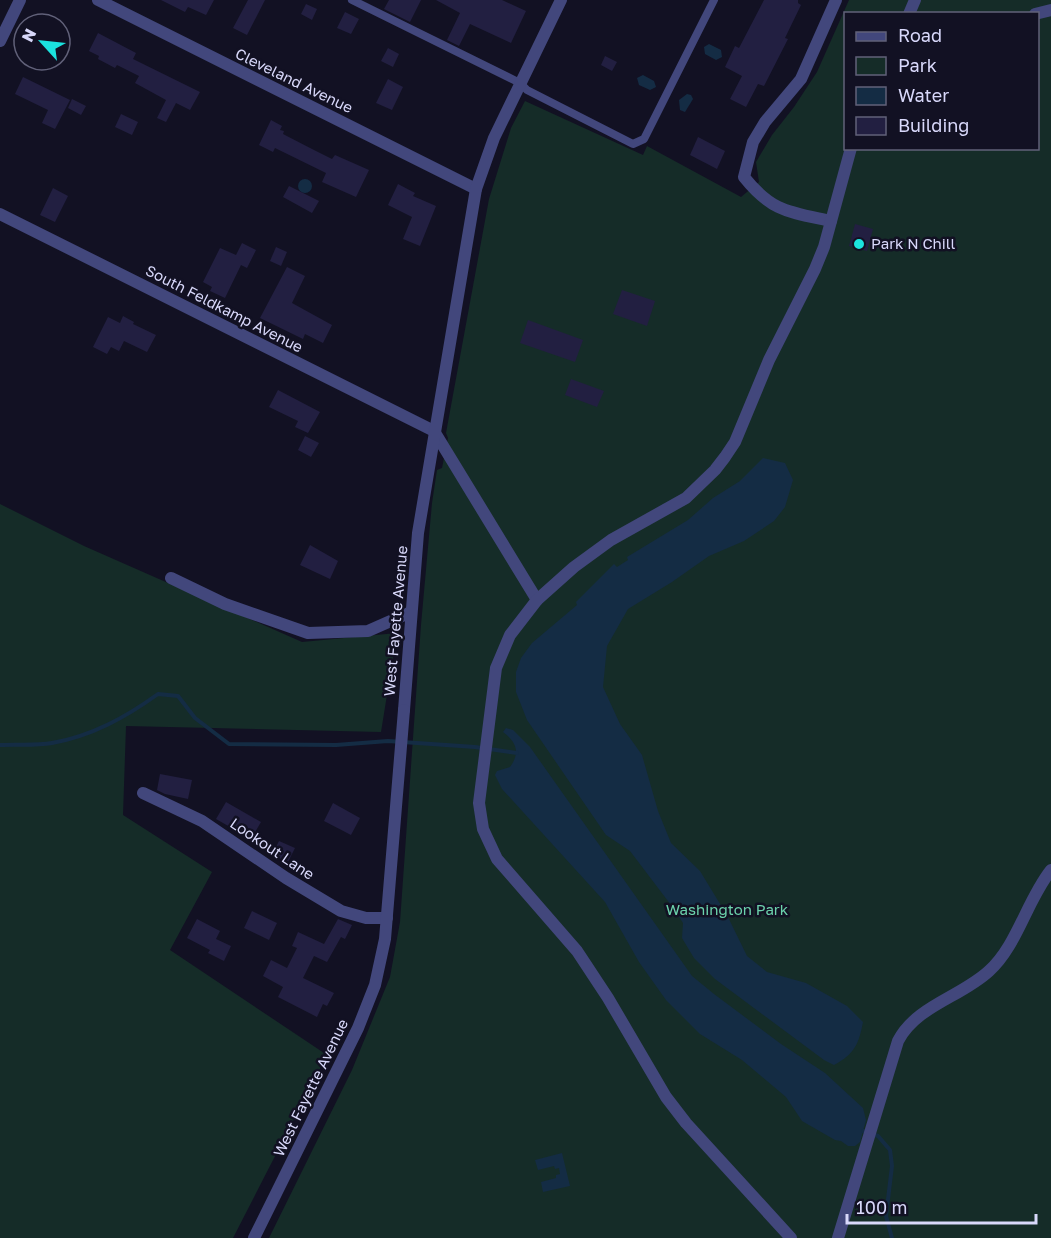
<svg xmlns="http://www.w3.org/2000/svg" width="1051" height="1238" viewBox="0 0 1051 1238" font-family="'Golos Text',sans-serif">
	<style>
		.green { fill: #152c28; fill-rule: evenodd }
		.water { fill: #142c44 }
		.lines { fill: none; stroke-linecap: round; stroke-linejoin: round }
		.stream { stroke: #142c44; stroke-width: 4 }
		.building { fill: #221f41 }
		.service { stroke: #42477c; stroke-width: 8 }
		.minor { stroke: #42477c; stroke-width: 12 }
		.tertiary { stroke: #42477c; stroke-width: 12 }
		.poi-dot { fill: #1be3de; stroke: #121123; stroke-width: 2 }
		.labels { text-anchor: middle; stroke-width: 5; stroke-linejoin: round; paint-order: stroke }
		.street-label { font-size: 15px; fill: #d8d8fa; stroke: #121123 }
		.poi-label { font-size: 15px; fill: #d8d8fa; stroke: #121123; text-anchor: start }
		.park-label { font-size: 15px; fill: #6cd2ac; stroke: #121123 }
	</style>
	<rect width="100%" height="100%" fill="#121123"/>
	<g class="green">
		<path d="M849 0H1051V1238H269L352 1070 390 977 400 922 421 625 432 503 437 470 442 468 448 438 446 433 489 199 511 128 525 101 643 155 647 146 741 197 759 182 756 162 772 135 794 107 817 72ZM846 14H1038V148H846Z"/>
		<polygon points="0,504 84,546 302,642 397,633 381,732 126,726 123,815 212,872 170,950 327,1055 233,1238 0,1238"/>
	</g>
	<g class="water">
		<polygon points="709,44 721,50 722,57 716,60 705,54 704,47"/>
		<polygon points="643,75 654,81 656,87 650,90 639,85 637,78"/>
		<polygon points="687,94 691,95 693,99 685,112 680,110 679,100"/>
		<circle cx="305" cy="186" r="7"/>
		<path d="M763 458 785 463 793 480 785 507 774 521 744 541 709 556 672 582 628 609 607 646 603 687 620 724 642 755 658 811 671 843 700 871 728 917 747 956 767 972 806 983 847 1006 863 1022C859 1043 855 1054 834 1065L824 1060 715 979 694 958 682 938 683 923 674 909 630 851 606 835 527 720 516 692V672L521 658 532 643 577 605 576 602 614 564 617 567 628 560 627 557 688 520 713 498 740 481Z"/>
		<path d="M506 728 513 730 530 747 692 976 714 994 781 1044 825 1073 863 1108 866 1120 860 1142 855 1146H848L841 1141 835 1140 802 1121 786 1097 742 1060 700 1034 666 1000 639 962 605 902 502 789 495 775 497 771 510 767C521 752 516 742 503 732Z"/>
		<polygon points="562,1153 570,1186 543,1192 541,1182 556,1178 556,1175 560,1174 559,1168 555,1169 554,1166 538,1170 535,1160"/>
	</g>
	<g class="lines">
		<g class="stream">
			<path d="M0 745C17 744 35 746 52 743 92 736 126 717 158 694L178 696 195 718 229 744 336 745 388 741 475 747 517 753"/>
			<polyline points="863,1131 878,1136 890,1150 892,1166 886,1216 892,1238"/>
		</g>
	</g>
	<g class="building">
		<polygon points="161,0 214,0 206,15 188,7 185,12"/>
		<polygon points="248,0 265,0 247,35 233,28"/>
		<polygon points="389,0 421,0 410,22 384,9"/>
		<polygon points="436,0 502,0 526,11 511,43 470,24 459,46 447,40 460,13"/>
		<polygon points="764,0 798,0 798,3 801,5 785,38 788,39 764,86 758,84 746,107 730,99 742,76 725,67 735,46 739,48"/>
		<polygon points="306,4 317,9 312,20 301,14"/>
		<polygon points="345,12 359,19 351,34 337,28"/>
		<polygon points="98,33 136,53 133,59 200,92 190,110 176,103 166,122 157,118 166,100 135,83 139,76 117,65 115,68 98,59 99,56 89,51"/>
		<polygon points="388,48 399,54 393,67 381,61"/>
		<polygon points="605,56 617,62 612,71 601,65"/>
		<polygon points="23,77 70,100 55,129 42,123 48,110 15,94"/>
		<polygon points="388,79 403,87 392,110 376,103"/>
		<polygon points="72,99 86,106 81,115 68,108"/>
		<polygon points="121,114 138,122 132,135 115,127"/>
		<polygon points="271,120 282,126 280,130 284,131 283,134 312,149 332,159 335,155 369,170 356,197 322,182 326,173 275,148 273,152 259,145"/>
		<polygon points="698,137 725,151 717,169 690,155"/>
		<polygon points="398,184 415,193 413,196 436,206 420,246 403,239 412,217 388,205"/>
		<polygon points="289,186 319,201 312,213 283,197"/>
		<polygon points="53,188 68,196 55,222 40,215"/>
		<polygon points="855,224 873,229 867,251 849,246"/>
		<polygon points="242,243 256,250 247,268 241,265 225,298 210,291 212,287 203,282 220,248 236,255"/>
		<polygon points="276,247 287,252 281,266 270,261"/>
		<polygon points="287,267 305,276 292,303 332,325 323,343 305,334 303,339 260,318"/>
		<polygon points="622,290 655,301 647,326 613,314"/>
		<polygon points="123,316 134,322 133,324 156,335 147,352 124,341 119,351 111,347 107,354 93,347 108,317 120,323"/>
		<polygon points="528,320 583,340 575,362 520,343"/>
		<polygon points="571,379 604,391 597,407 565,395"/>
		<polygon points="278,390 320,412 308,433 295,427 298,421 269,407"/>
		<polygon points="305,436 319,443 311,457 298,450"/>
		<polygon points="310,545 338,561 330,579 300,565"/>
		<polygon points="160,774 192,780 188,799 165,794 157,790"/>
		<polygon points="226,802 261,822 251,839 216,819"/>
		<polygon points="333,803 360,818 351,835 324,821"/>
		<polygon points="279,841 295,848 288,862 272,855"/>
		<polygon points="252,911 277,923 269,940 244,928"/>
		<polygon points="197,919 220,931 216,939 231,946 224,961 208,953 210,950 187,938"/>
		<polygon points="338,919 352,925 345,939 341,937 327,962 314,956 303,978 334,993 327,1006 323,1004 317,1017 278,997 283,987 263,976 271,960 287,968 297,948 292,946 298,932 324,944"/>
	</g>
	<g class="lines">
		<polyline class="service" points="352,0 520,83 527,90 633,144 644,139 714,0"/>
		<g class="minor">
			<polyline points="98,0 476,189"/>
			<polyline points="909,14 915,0"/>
			<polyline points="1035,14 1051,10"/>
			<polyline points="0,214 434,431"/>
			<path d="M831 221C789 212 772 212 744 177L753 142 765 122 801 79 836 0"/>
			<polyline points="434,431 537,600"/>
			<polyline points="171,578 225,604 308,633 368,631 411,612"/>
			<polyline points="404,710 418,533 476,189 494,138 561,0"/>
			<polyline points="143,793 202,821 286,878 341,911 366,918 387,918"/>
			<polyline points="791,1238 686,1123 666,1097 608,998 577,951 497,859 483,829 479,803 496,668 510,635 537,600 574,567 611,540 686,498 715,470 725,457 735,442 769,360 815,269 824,247 851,148"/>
			<path d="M838 1238 898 1041C916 1006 961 997 989 971 1017 946 1027 900 1051 870"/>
		</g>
		<g class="tertiary">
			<polyline points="0,41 20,0"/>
			<polyline points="254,1238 358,1028 375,985 385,939 404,710"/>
		</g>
	</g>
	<circle class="poi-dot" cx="859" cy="244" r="6"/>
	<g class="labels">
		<g class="street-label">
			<text transform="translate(294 81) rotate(26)" y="5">Cleveland Avenue</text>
			<text transform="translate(224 309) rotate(27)" y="5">South Feldkamp Avenue</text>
			<text transform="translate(396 621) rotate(-85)" y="5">West Fayette Avenue</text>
			<text transform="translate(272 849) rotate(34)" y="5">Lookout Lane</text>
			<text transform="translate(311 1088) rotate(-64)" y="5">West Fayette Avenue</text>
		</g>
		<g class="poi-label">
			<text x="871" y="249">Park N Chill</text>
		</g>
		<g class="park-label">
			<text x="727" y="915">Washington Park</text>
		</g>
	</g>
	<rect x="844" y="12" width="195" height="138" fill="#121123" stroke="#616179" stroke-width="1.5"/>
	<rect x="856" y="32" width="30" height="9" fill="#42477c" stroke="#616179" stroke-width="1.5"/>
	<text x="898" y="42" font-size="18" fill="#d8d8fa">Road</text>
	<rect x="856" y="57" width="30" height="18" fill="#152c28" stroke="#616179" stroke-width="1.5"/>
	<text x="898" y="72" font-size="18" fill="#d8d8fa">Park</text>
	<rect x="856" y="87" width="30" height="18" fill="#142c44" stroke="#616179" stroke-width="1.5"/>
	<text x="898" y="102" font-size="18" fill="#d8d8fa">Water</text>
	<rect x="856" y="117" width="30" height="18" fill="#221f41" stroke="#616179" stroke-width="1.5"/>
	<text x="898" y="132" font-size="18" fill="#d8d8fa">Building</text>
	<g transform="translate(42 42) rotate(297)"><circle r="28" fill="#121123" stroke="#616179" stroke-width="1.5"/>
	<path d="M0-4.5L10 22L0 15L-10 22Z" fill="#1be3de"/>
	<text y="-9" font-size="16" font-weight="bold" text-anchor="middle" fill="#d8d8fa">N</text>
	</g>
	<path d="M847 1214v9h189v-9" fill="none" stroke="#d8d8fa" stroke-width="3"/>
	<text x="856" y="1214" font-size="18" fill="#d8d8fa" stroke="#121123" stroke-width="4.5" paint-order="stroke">100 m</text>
</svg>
